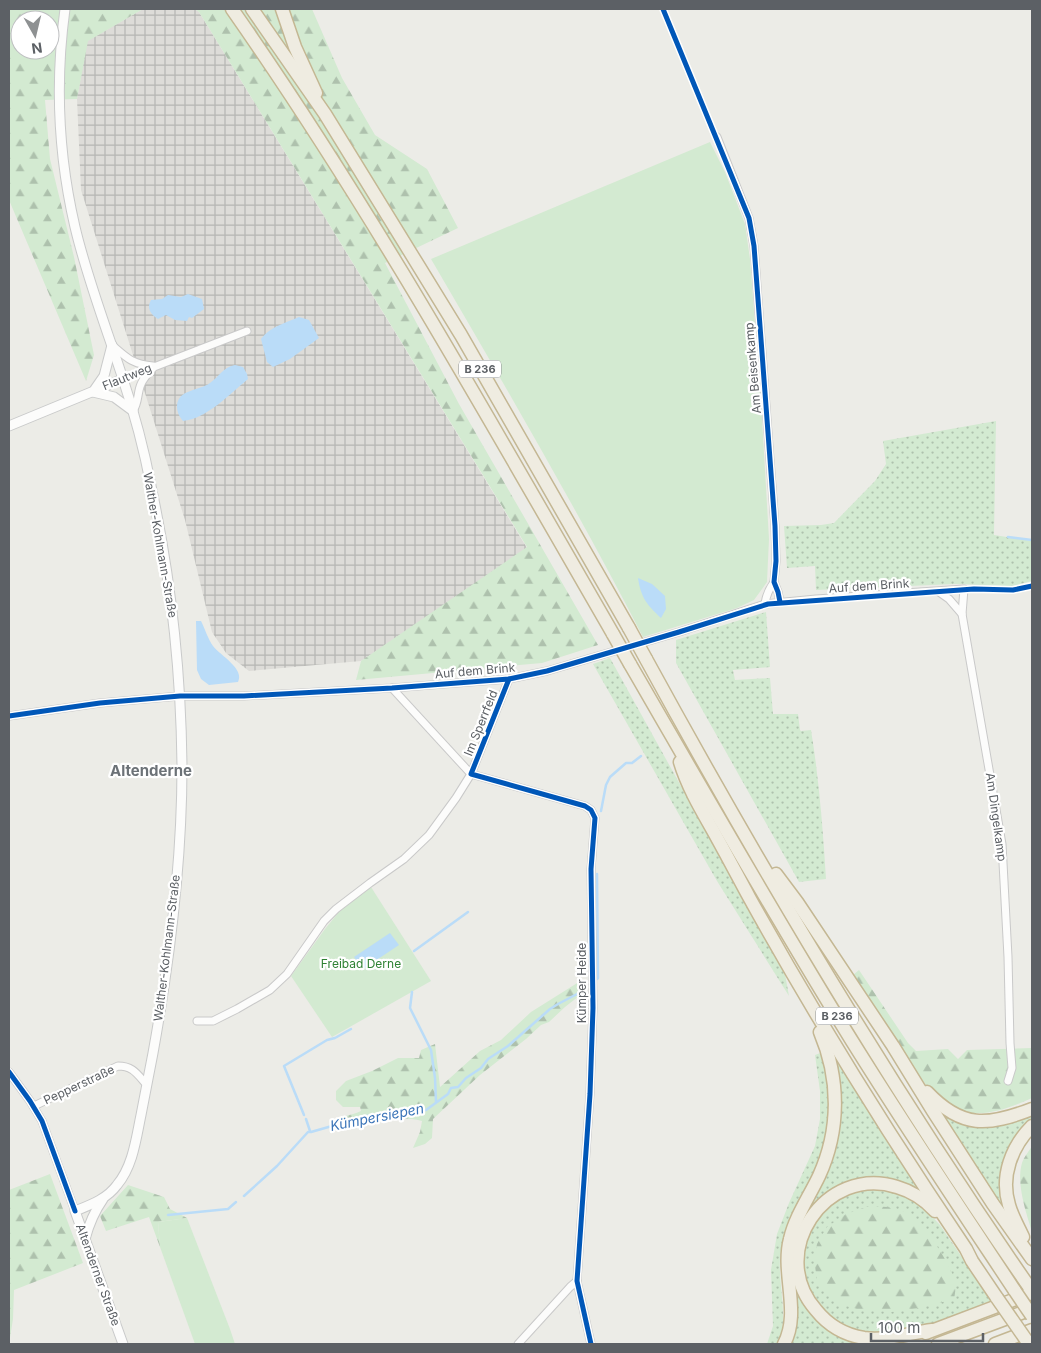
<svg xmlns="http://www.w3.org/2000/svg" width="1041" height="1353" viewBox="0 0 1041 1353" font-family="Inter,sans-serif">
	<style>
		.industrial { fill: url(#industrial-grid) }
		.grass { fill: url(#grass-dots) }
		.forest { fill: url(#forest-firs); fill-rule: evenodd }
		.green { fill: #d3ead1 }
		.water { fill: #badcf8 }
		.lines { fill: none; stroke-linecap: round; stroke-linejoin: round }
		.stream { stroke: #badcf8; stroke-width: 2.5 }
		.street-casing { stroke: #c9c9c9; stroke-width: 9 }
		.secondary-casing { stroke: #c9caca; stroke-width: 11 }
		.highway-casing { stroke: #c4b793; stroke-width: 15 }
		.street { stroke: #fcfcfb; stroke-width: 7 }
		.secondary { stroke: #fcfcfb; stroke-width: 9 }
		.highway { stroke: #efece1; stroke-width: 12 }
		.highway-bridge-casing { stroke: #c4b793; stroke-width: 15; stroke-linecap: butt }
		.highway-bridge { stroke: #efece1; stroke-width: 12 }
		.cycleway-casing { stroke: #fff; stroke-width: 8 }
		.cycleway { stroke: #0057b8; stroke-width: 5 }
		.labels { text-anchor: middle; stroke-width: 4.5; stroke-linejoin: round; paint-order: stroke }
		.shield { fill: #fff; stroke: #8d9093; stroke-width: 1 }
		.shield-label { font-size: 11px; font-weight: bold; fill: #5c6065 }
		.street-label { font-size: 12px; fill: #5c6065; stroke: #fff }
		.park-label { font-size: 12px; fill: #2f8234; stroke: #fff }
		.water-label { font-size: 14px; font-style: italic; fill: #3a74b8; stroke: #fff }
		.quarter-label { font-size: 15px; font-weight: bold; fill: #6c7277; stroke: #fff }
	</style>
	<defs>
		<pattern id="industrial-grid" width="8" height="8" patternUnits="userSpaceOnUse" patternTransform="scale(1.25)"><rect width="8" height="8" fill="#dddcd8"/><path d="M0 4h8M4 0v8" fill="none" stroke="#b6b6b3"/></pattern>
		<pattern id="grass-dots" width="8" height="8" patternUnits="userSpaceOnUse" patternTransform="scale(1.25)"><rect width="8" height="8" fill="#d3ead1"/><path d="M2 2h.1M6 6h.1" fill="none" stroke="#aec1ad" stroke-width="1.8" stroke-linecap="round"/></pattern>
		<pattern id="forest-firs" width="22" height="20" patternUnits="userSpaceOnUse" patternTransform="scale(1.25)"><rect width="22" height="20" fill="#d3ead1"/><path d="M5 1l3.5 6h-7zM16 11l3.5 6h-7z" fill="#aec1ad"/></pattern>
	</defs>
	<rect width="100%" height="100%" fill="#ecece7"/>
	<polygon class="industrial" points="143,9 195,9 199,12 527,548 392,641 361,661 249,671 226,653 212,632 185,520 81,190 77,99 87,41"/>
	<g class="grass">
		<polygon points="996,421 994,535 1032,541 1032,581 1012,586 955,584 816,590 815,566 787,568 784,526 821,525 834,523 875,481 886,464 883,441"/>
		<path d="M766 612 770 667 733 670 735 680 770 678 773 714H798L800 730 801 731 811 730C819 779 823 829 826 879L799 882 676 663V640Z"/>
		<polygon points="610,658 785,974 789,996 717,881 593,664"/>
		<path d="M823 1052C825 1064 828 1077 829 1090 830 1122 823 1154 809 1183 799 1203 787 1223 782 1245 774 1277 791 1313 778 1344H767L773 1326 771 1270 777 1234 789 1203 815 1146 820 1119V1091L815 1055Z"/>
		<polygon points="832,1053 919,1190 918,1191 905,1184 890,1180 873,1179 853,1182 800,1228 802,1299 874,1344 789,1344 793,1242 828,1164"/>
		<path d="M942 1114C978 1133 996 1128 1032 1114V1121L1018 1136 1003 1208Z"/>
		<path d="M879 1189 895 1192 909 1197 924 1208 940 1225 993 1303C972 1310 950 1319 928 1325 920 1328 910 1329 902 1330 894 1331 886 1333 879 1333 868 1333 855 1331 845 1327 838 1323 830 1317 824 1311 801 1285 796 1249 817 1220 825 1209 836 1199 849 1194 859 1191 869 1190 879 1189Z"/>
	</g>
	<g class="forest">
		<path d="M9 9H143L88 41 77 99 45 100 50 159 74 257 94 355 86 381 9 200ZM20 20H50V50H20Z"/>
		<polygon points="195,9 312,9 342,78 375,135 427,169 458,228 385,263 459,404 598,645 542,663 356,680 361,661 527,547 199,12"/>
		<path d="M859 970 908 1043 916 1051 948 1049 958 1059 967 1050 1032 1048V1098C1008 1109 981 1119 955 1109 929 1098 911 1062 896 1039 881 1018 867 997 853 975Z"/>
		<path d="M582 980 588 989 565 1007 549 1022 541 1025 526 1039 480 1075 433 1119 432 1138 425 1144 413 1148 420 1132 422 1121C394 1114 363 1124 335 1130L333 1122C341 1115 352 1116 361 1111L360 1107H343L336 1100V1091L346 1081 372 1071 398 1058H419L421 1050 435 1044 440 1087 480 1051 501 1040 531 1012Z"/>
		<path d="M1032 1146V1232C1026 1212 1016 1183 1022 1163 1024 1157 1029 1151 1032 1146Z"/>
		<polygon points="50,1174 83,1263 14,1290 13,1319 9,1344 9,1190"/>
		<polygon points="128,1185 164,1197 170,1209 187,1218 158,1222 160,1247 149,1217 106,1231 100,1216"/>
		<path d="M866 1207C881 1207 894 1205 908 1214 924 1223 952 1265 955 1283 956 1288 955 1294 954 1299L919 1308 891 1312 857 1309 840 1304 826 1292 817 1279 814 1260 817 1244 827 1227 846 1214Z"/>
	</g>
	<g class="green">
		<path d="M710 142 725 172 745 224 750 259 761 401 769 539 767 582 754 600 737 608 643 637C577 509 504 384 431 259Z"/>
		<polygon points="371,887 431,981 332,1037 291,976 325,929 343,907"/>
		<polygon points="187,1218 230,1329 235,1344 195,1344 160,1247 158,1222"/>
	</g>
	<g class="water">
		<path d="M188 294 202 299 204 309 192 318 189 317 187 321 175 320 166 315 158 319C151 315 146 308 151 300L162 299 168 295 181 297Z"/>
		<path d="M299 317 309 320 319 338 290 359 273 367 267 362 261 339C270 327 285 323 299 317Z"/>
		<path d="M235 365 243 367 247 374 248 379C230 394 206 419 183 421 179 416 177 412 177 406 178 389 199 391 210 383 220 376 222 368 235 365Z"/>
		<path d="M638 578 652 584 665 596 666 609 661 618C647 605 641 598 638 578Z"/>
		<path d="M196 621H201C205 629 208 639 213 646 221 656 245 669 238 682L209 685 201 679 197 670Z"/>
		<polygon points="390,933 399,945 363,969 354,957"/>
	</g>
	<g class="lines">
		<g class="stream">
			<polyline points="1008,537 1032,540"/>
			<polyline points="601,811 606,785 610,777 626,763 632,763 641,756"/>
			<polyline points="414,951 468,912"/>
			<polyline points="597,979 598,978 597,874"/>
			<polyline points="412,992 410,1008 431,1050 435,1078 436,1102"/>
			<polyline points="304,1115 284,1066 327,1040 335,1038 351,1029"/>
			<polyline points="306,1119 310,1131"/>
			<polyline points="244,1196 277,1166 308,1132 311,1132 367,1116 426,1110 448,1094 451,1088 458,1087 466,1078 481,1068 488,1059 508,1046 550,1009 558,1004 577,994 586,987"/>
			<polyline points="168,1215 228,1209 236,1202"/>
		</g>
		<defs>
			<g id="street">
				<polyline points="717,137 749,218 754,246 775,526 776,561 774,582 778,592 780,602"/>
				<path d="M112 345C127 358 132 364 153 366"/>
				<polyline points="123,379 247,331"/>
				<path d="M133 411C139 402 137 393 141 384 144 377 149 373 153 368"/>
				<polyline points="939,592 949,599 962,614"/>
				<path d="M765 604C766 595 769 589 774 582"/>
				<polyline points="392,688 471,774 585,806 591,810 595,818 591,869 593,1008 590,1094 577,1281 591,1344"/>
				<polyline points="9,716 100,703 180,696 244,696 392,688 509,679 547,671 679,632 765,604 816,599 964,589 962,614 1002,844 1008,957 1010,1043 1012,1068 1008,1081"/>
				<polyline points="197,1021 213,1021 237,1009 270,990 287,974 324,921 336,909 370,883 404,859 429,835 456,798 471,774 509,679"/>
				<polyline points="9,1072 30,1101 42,1121 75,1211"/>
				<path d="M34 1106 118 1066C133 1066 137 1074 147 1085"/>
				<polyline points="518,1344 570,1287 577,1281"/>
			</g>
			<g id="secondary">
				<path d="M65 9C55 82 58 154 75 227 87 278 106 327 122 376 134 412 144 449 151 486 171 578 181 672 182 766 182 862 170 959 153 1053 149 1074 145 1094 141 1115 136 1139 133 1166 117 1185 107 1199 90 1205 75 1211L123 1344"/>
				<polyline points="95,389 104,376 112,345"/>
				<polyline points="93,392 114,397 133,411"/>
				<polyline points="9,426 123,379"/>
				<path d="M85 1239C89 1224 94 1212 103 1199"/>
			</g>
			<g id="highway">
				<path d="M232 9C372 209 491 423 613 634"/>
				<polyline points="252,9 325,114 418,265 461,335 629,628"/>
				<polyline points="282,9 295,47 316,93"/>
				<path d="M646 659C764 875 891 1088 1032 1291"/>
				<path d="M630 664C703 790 775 917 852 1041 905 1126 960 1208 1015 1291"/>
				<path d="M680 762C687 785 699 806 711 827 724 850 736 873 749 897 816 1018 889 1135 966 1249L972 1261 997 1298"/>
				<polyline points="776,874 797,902 893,1046 933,1111 993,1204 1032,1259"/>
				<path d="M927 1092C962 1129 988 1126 1032 1109"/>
				<path d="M1023 1237C1018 1226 1012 1216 1009 1205 1000 1176 1012 1146 1032 1126"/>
				<path d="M932 1330C909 1333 888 1341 864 1338 845 1335 828 1325 816 1310 766 1253 825 1164 897 1187 911 1191 925 1200 935 1211"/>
				<polyline points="926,1333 1029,1294"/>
				<path d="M784 1344C801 1312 781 1273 790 1239 795 1217 809 1197 819 1176 840 1130 840 1079 820 1032"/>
				<polyline points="938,1344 1032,1309"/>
				<polyline points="995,1344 1032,1330"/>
			</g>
		</defs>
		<use href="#street" class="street-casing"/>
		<use href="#secondary" class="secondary-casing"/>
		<use href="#highway" class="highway-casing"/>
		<use href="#street" class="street"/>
		<use href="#secondary" class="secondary"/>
		<use href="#highway" class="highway"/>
		<defs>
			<g id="highway-bridge">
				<polyline points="629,628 646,659"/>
				<polyline points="613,634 630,664"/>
				<polyline points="1015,1291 1032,1316"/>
				<polyline points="997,1298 1029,1344"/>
			</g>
		</defs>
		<use href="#highway-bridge" class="highway-bridge-casing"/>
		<use href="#highway-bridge" class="highway-bridge"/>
		<defs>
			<g id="cycleway">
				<polyline points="663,9 749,218 754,246 775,526 776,561 774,582 778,592 780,602"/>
				<polyline points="509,679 471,774 585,806 591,810 595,818 591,869 593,1008 590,1094 577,1281 591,1344"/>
				<polyline points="9,716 100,703 180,696 244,696 392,688 509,679 547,671 679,632 768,604 974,589 1013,590 1032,586"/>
				<polyline points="9,1072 30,1101 42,1121 75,1211"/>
			</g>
		</defs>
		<use href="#cycleway" class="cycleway-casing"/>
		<use href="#cycleway" class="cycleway"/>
	</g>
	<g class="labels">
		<g class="shield">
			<rect x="459" y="360.5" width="42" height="17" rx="4"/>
			<rect x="816" y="1007.5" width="42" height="17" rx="4"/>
		</g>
		<g class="shield-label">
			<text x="480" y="373">B 236</text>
			<text x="837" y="1020">B 236</text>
		</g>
		<g class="street-label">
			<text transform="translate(753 368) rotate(-95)" y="4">Am Beisenkamp</text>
			<text transform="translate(127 377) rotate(-22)" y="4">Flautweg</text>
			<text transform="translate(160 545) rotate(80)" y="4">Walther-Kohlmann-Straße</text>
			<text transform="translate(869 586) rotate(-4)" y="4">Auf dem Brink</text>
			<text transform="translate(475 671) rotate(-5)" y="4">Auf dem Brink</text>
			<text transform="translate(481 723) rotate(-68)" y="4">Im Sperrfeld</text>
			<text transform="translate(996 817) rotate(82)" y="4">Am Dingelkamp</text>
			<text transform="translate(167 948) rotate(-83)" y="4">Walther-Kohlmann-Straße</text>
			<text transform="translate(582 983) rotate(-90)" y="4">Kümper Heide</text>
			<text transform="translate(79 1085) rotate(-25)" y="4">Pepperstraße</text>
			<text transform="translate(98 1275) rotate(70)" y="4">Altenderner Straße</text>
		</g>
		<g class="park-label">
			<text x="361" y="968">Freibad Derne</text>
		</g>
		<g class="water-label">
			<text transform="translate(377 1117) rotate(-11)" y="5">Kümpersiepen</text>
		</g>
		<g class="quarter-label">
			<text x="151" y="776">Altenderne</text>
		</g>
	</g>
	<rect width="1041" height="1353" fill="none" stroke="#5c6065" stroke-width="20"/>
	<g transform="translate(35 35) rotate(172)"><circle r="24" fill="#ffffff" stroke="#bebfc1"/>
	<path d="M0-4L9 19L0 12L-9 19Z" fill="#8e9192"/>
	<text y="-8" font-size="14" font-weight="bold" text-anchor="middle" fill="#5c6065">N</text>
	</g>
	<path d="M871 1333v8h112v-8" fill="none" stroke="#5c6065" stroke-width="2.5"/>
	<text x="878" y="1333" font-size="15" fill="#5c6065" stroke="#ffffff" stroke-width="4" paint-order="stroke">100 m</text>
</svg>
